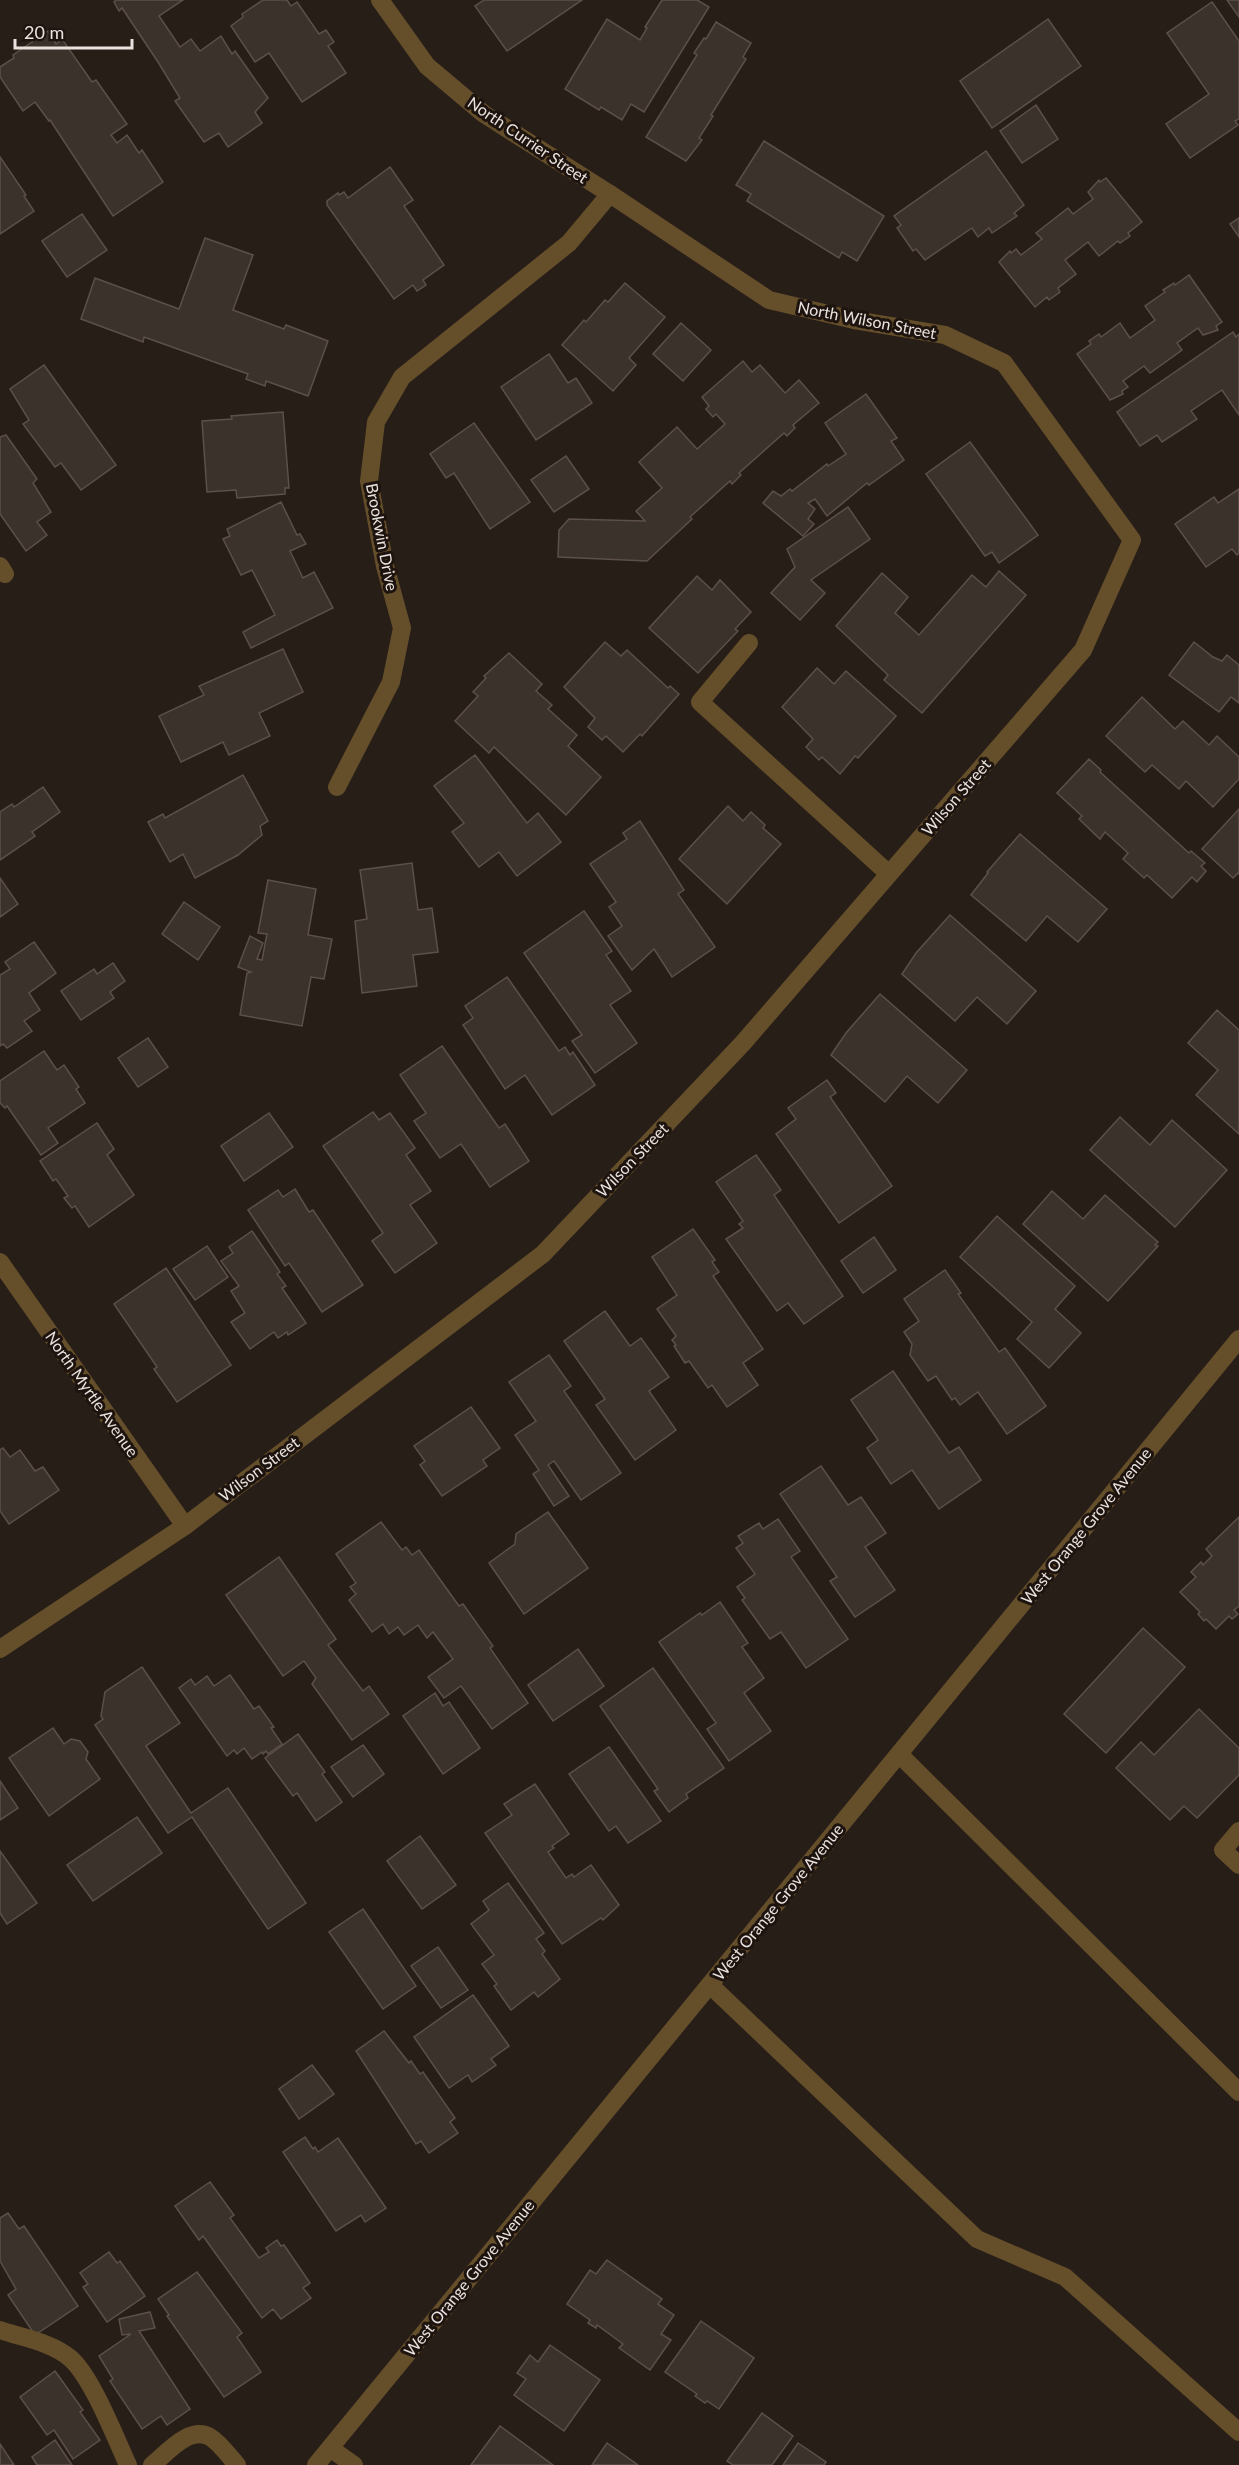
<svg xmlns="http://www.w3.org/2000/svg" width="1239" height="2465" viewBox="0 0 1239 2465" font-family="Lato,sans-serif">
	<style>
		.building { fill: #3c322c; stroke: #5c5049; stroke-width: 1.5 }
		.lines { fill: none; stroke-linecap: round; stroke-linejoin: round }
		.minor { stroke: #654e2a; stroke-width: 18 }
		.labels { text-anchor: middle; stroke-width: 6; stroke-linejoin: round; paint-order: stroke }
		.street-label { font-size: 16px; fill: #e9e2de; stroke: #1e140f }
	</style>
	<rect width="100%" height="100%" fill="#271e18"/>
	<g class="building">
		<polygon points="116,0 183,0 159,16 180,47 191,39 200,51 221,36 232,54 235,51 268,98 255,112 262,123 228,147 219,133 204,142 175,101 180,98 158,62 122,8 119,11 114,2"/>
		<polygon points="263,0 287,0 291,6 297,2 319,34 326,30 334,42 328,46 346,73 302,102 269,53 255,62 231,26 243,17 242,14"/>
		<polygon points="484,0 582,0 507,51 475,6"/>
		<polygon points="662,0 697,0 709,7 644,112 631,104 622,120 601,107 599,110 565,89 607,19 640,40 647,28 645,27"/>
		<polygon points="1227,0 1239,0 1239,17"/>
		<polygon points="1212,2 1239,41 1239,119 1235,121 1238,125 1190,158 1166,124 1209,94 1167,33"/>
		<polygon points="1048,19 1081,66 992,128 960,81"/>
		<polygon points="716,22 751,43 743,57 746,59 711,115 713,116 699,138 702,140 686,161 646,137 697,55 694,53 704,38 706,39"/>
		<polygon points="48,31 56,44 62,39 92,82 96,80 127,124 111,135 117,143 127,135 139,153 142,150 163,182 113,216 50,120 49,121 35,102 23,111 0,77 0,67 14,58 13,55"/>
		<polygon points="1036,105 1058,139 1022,163 1000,131"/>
		<polygon points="764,141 884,216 857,261 842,252 839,258 747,201 751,194 736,185"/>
		<polygon points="986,151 1024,205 1014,213 1017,216 992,233 989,228 978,237 972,228 925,260 916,249 913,251 897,228 901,225 894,216"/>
		<polygon points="0,157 26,195 24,196 34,211 0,234"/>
		<polygon points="390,167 413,200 404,206 444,265 423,280 426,285 417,291 413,285 394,299 327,205 327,201 338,193 339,195 344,192 348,198"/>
		<polygon points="1106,178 1142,222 1128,233 1130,236 1120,243 1118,241 1099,256 1088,242 1065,260 1076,274 1058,288 1060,292 1049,300 1047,297 1035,307 999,262 1010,251 1011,253 1016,249 1021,255 1042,239 1036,233 1068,208 1073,214 1093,199 1088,192 1099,180 1100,182"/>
		<polygon points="82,214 107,250 67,277 42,241"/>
		<polygon points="1239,218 1239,237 1230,224"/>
		<polygon points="205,238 253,255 233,310 284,329 286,325 328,341 308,396 266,381 265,386 246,379 248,374 144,337 143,342 81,319 95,278 179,309"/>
		<polygon points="1189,275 1222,322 1216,326 1218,330 1203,335 1198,328 1177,343 1182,350 1150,373 1144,366 1123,381 1128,387 1122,391 1123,394 1110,400 1077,354 1091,344 1089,341 1099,334 1101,337 1120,323 1130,338 1155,320 1145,306 1165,292 1163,290 1174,283 1175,285"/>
		<polygon points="625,283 665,317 629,358 636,365 613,391 562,345 584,320 586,322 605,300 608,302"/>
		<polygon points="681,323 711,350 683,381 653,354"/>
		<polygon points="1233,332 1236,337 1239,334 1239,415 1222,390 1191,411 1197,419 1162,442 1157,435 1140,446 1117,412"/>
		<polygon points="549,354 568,383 576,378 592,403 536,440 501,387"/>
		<polygon points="743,361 752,372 760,365 785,393 799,380 819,403 793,425 795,428 787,436 784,433 739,473 741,475 732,484 730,481 690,517 692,519 647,561 558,557 559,530 569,519 645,521 636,511 662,488 639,462 677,427 697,449 725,424 716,414 713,417 706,409 709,406 702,397"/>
		<polygon points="44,365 116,465 81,490 61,463 55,467 23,424 29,420 10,389"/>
		<polygon points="866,394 897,438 891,441 904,460 869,485 867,483 827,516 815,499 808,503 815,509 808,519 814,524 803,536 763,503 773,491 781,496 790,489 792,491 827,464 828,466 846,454 825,423"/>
		<polygon points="283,412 289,488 285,488 285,494 237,498 236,490 207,492 202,421 232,419 231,416"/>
		<polygon points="474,423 530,502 490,529 454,473 446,478 430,454"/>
		<polygon points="6,435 37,479 33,483 51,512 37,522 47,535 26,551 0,514 0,437"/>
		<polygon points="970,442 1038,535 999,563 992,552 985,556 926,474"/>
		<polygon points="566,456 589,489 554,512 531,480"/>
		<polygon points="1239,489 1239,553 1237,555 1232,549 1206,567 1175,524 1214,497 1218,503"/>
		<polygon points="281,502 297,535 300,534 306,544 290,551 303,578 314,572 333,608 251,648 243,632 275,615 252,570 241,575 223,539 230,536 227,529"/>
		<polygon points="848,507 870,539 811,580 825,593 800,620 771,593 795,567 787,549"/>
		<polygon points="999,571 1026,595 922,713 884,680 888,675 836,626 882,573 908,597 895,613 919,635 972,575 986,587"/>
		<polygon points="697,576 712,590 720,580 751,612 735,629 738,631 698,673 649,628"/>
		<polygon points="605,642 621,656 627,650 668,688 670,686 679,694 642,736 640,734 623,752 606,736 602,740 588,727 595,718 564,687"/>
		<polygon points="1194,642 1213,657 1222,661 1227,655 1239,665 1239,703 1231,697 1219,712 1169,675"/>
		<polygon points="283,649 303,692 259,713 270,736 229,755 223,742 181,762 159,716 204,695 199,686"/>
		<polygon points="509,653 542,684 536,691 552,705 548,709 577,735 568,746 601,777 566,815 494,747 489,753 455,721 478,696 473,692 486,678 484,676"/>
		<polygon points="817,668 834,684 846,671 896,716 858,758 855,756 840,774 822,757 819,760 806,747 813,739 782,707"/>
		<polygon points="1142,697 1175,729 1183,721 1209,745 1217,736 1239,757 1239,779 1213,807 1186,781 1179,789 1152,765 1145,772 1106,736"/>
		<polygon points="475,755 527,823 538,813 561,842 517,876 499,852 479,867 452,832 464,823 434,786"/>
		<polygon points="1089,759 1101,770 1100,772 1189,853 1191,851 1205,863 1201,866 1206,871 1197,882 1192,877 1172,898 1147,875 1144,878 1123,859 1128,853 1105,832 1100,839 1079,819 1082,816 1057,793"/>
		<polygon points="243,775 268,821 260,826 262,835 238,855 195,878 183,854 170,862 148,822 163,814 165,818"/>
		<polygon points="43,787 60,812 32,832 35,836 0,860 0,812 12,804 14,807"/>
		<polygon points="728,806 743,821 751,812 765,825 763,828 781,844 727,904 679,859"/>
		<polygon points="1239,809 1239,874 1238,873 1233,878 1202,849"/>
		<polygon points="640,821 684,890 678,894 715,947 672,977 654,949 632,970 608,936 622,926 609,907 616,902 590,864 627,839 623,833"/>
		<polygon points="1020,834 1107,909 1078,942 1047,916 1026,941 971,895 988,873 987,872"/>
		<polygon points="412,863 418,910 432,908 438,952 413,955 417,986 362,993 355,921 367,919 360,870"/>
		<polygon points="0,878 18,904 0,917"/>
		<polygon points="268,880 316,889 308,935 332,939 324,979 311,977 302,1026 240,1015 247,973 251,972 238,967 250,936 263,943 257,959 262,960 267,934 258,933"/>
		<polygon points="184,902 220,927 198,960 162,934"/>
		<polygon points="584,911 612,951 606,955 631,991 610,1005 637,1043 595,1073 572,1041 582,1035 524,953"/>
		<polygon points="950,915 1036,991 1007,1024 977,997 955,1021 902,974 916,953"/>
		<polygon points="34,942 56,973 29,993 40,1010 24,1021 32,1031 7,1048 3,1044 0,1046 0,975 10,969 5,962"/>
		<polygon points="113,963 125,981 110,992 114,998 81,1020 61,991 94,969 97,974"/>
		<polygon points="507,977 559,1051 565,1047 570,1055 573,1052 595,1085 552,1115 525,1075 505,1089 463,1025 473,1018 465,1006"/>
		<polygon points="880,994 967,1070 938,1103 907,1076 885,1102 831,1055 846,1033"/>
		<polygon points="1217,1010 1239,1030 1239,1134 1196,1095 1218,1070 1188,1043"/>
		<polygon points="148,1038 168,1067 138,1087 118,1058"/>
		<polygon points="442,1046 499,1128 505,1124 529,1161 490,1187 461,1144 440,1158 414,1121 426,1113 400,1075"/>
		<polygon points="44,1051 57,1070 64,1065 79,1087 76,1089 85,1103 48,1128 58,1143 41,1155 7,1106 5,1108 0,1103 0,1081"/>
		<polygon points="827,1080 836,1093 830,1097 892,1186 839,1223 776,1134 796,1119 788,1108"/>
		<polygon points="373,1112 379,1120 390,1113 415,1148 406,1155 431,1191 410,1205 437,1243 395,1273 372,1241 383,1233 323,1146"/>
		<polygon points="269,1113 293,1147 244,1181 221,1146"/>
		<polygon points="1120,1117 1150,1145 1172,1120 1227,1170 1175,1227 1090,1150"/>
		<polygon points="97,1123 114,1149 107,1155 134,1195 89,1227 75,1206 72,1208 64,1198 68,1196 56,1179 53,1181 40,1161"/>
		<polygon points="756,1155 781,1190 774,1195 843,1296 804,1324 788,1303 777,1311 726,1239 743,1228 739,1224 743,1221 716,1182"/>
		<polygon points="295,1189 309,1212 313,1210 363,1285 322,1312 289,1263 285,1266 248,1210 278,1190 283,1197"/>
		<polygon points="1052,1191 1083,1219 1105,1195 1158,1242 1155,1245 1158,1246 1108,1301 1023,1224"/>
		<polygon points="997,1216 1075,1286 1055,1309 1081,1333 1049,1368 1017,1339 1032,1322 960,1257"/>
		<polygon points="693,1229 715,1260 712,1262 719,1272 713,1276 763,1349 743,1363 758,1385 727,1407 712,1385 708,1388 689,1361 685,1363 674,1346 676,1345 672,1340 676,1336 657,1309 677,1295 652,1257"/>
		<polygon points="252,1231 280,1272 277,1274 286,1286 282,1288 306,1323 288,1335 287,1332 278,1338 274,1332 250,1349 231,1322 245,1313 231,1291 239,1286 221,1261 233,1253 229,1247"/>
		<polygon points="874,1237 896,1270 863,1293 841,1261"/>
		<polygon points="207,1246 228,1277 195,1300 173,1269"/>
		<polygon points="166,1268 231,1365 177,1402 154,1369 157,1367 114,1304"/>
		<polygon points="945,1270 961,1293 958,1294 999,1352 1005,1348 1046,1406 1007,1434 978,1392 960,1405 955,1398 952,1400 936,1376 928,1381 910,1355 912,1344 904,1332 919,1321 904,1299"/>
		<polygon points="605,1311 630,1346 641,1338 669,1377 649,1391 676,1430 635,1460 596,1405 605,1399 564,1341"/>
		<polygon points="549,1355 571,1386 564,1391 621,1473 581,1500 554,1461 548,1465 569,1496 554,1506 533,1474 539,1470 515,1435 536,1421 509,1382"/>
		<polygon points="893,1371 949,1453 959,1447 981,1480 939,1509 912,1470 891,1484 867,1448 878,1440 851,1400"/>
		<polygon points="471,1407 500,1448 483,1460 487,1466 442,1496 420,1465 425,1461 414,1446"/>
		<polygon points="3,1448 10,1457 20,1450 35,1471 43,1467 59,1490 9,1524 0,1511 0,1450"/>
		<polygon points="821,1466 848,1505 861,1497 886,1533 865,1547 895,1590 855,1617 830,1581 837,1577 780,1494"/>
		<polygon points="548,1512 588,1568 524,1614 489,1563 515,1544 516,1534"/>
		<polygon points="1239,1517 1239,1606 1234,1610 1238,1614 1232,1619 1229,1616 1216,1629 1206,1619 1204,1621 1198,1614 1200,1612 1180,1592 1196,1577 1191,1572 1201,1562 1203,1565 1212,1556 1206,1549"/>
		<polygon points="778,1519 800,1551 791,1557 848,1639 806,1668 781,1632 770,1639 742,1600 745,1598 737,1587 755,1574 736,1548 743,1543 738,1536 759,1523 763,1529"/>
		<polygon points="381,1522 402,1550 406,1547 412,1555 419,1550 459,1606 463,1604 493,1646 490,1648 528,1703 492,1729 461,1686 444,1698 428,1677 453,1659 433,1632 427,1638 418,1625 404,1635 398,1627 389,1634 383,1624 372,1632 349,1600 356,1594 350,1587 356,1583 336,1554"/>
		<polygon points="279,1557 336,1639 328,1645 363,1691 369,1686 389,1714 352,1740 312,1684 316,1678 304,1661 283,1676 226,1595"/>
		<polygon points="720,1602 748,1643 742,1647 764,1678 744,1693 771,1731 729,1761 707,1729 716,1723 659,1642 700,1613 702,1615"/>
		<polygon points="1143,1628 1185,1667 1106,1753 1064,1714"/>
		<polygon points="578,1649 604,1686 553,1721 528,1685"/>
		<polygon points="142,1667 180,1723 146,1746 191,1813 228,1788 306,1903 268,1929 192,1817 168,1833 95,1725 103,1719 101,1716 105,1692"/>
		<polygon points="653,1668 724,1768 686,1794 688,1798 669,1812 654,1791 658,1789 600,1706"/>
		<polygon points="230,1675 254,1709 259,1706 274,1727 271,1728 282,1744 268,1754 266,1751 263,1754 262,1752 252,1759 244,1748 237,1754 234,1750 227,1756 179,1688 191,1679 195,1685 207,1676 214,1686"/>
		<polygon points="435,1693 443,1706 449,1702 480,1748 443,1774 403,1716"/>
		<polygon points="1199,1709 1239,1748 1239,1775 1197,1818 1184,1806 1170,1820 1116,1768 1141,1742 1154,1755"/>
		<polygon points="53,1728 64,1744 71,1739 80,1741 88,1752 86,1759 100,1779 49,1816 9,1758"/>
		<polygon points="298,1734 325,1772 322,1774 342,1802 316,1821 297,1793 293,1796 265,1758"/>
		<polygon points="363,1745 384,1774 353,1797 331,1767"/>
		<polygon points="609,1747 661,1821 628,1843 616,1826 609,1831 569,1774"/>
		<polygon points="0,1781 18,1808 0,1820"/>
		<polygon points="535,1784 569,1834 552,1846 554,1848 548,1852 566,1878 572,1874 574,1877 591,1865 619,1905 603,1920 601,1918 562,1944 485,1833 512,1815 504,1804"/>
		<polygon points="137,1817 162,1853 93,1901 67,1865"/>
		<polygon points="420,1836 456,1885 422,1909 387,1861"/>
		<polygon points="0,1851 37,1903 7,1924 0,1913"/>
		<polygon points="508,1883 544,1933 536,1939 545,1951 542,1954 560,1979 538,1997 534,1992 511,2010 494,1986 497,1984 482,1964 494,1955 471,1924 489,1910 483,1901"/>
		<polygon points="363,1909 416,1986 383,2009 329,1932"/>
		<polygon points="438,1947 468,1990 441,2008 411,1966"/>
		<polygon points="473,1995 509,2046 491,2059 496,2065 472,2082 468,2075 449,2088 414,2037"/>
		<polygon points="384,2031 409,2063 411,2061 420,2074 423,2072 455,2118 450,2122 458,2133 429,2153 421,2141 416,2144 356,2051"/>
		<polygon points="312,2065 334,2094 299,2119 279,2089"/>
		<polygon points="305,2137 313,2149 315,2147 318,2152 338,2138 386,2208 365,2222 361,2215 336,2231 283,2152"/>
		<polygon points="210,2182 234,2215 230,2218 259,2258 269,2252 266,2248 277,2240 281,2246 284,2245 310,2283 303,2288 311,2298 281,2319 273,2309 262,2318 203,2236 199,2240 175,2206"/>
		<polygon points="8,2213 19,2229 24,2226 78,2306 35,2335 8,2295 16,2289 0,2261 0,2218"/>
		<polygon points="109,2252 117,2263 120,2261 145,2296 107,2322 83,2287 88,2284 80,2273"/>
		<polygon points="607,2260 662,2299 658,2304 674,2315 661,2334 671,2340 650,2370 619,2348 623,2344 597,2325 596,2328 588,2323 590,2320 567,2304 590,2270 596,2274"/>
		<polygon points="197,2272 242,2333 237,2337 261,2372 224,2397 167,2316 169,2315 158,2299"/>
		<polygon points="150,2312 155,2328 139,2331 190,2409 167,2425 161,2416 142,2429 110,2381 113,2379 99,2356 131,2334 122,2335 119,2319"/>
		<polygon points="701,2321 754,2358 719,2409 707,2401 705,2403 695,2396 697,2394 665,2372"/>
		<polygon points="550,2345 600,2380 564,2431 514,2395 526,2379 517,2373 530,2355 538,2362"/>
		<polygon points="55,2371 83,2410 80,2412 100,2440 73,2459 54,2430 47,2435 20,2397"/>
		<polygon points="762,2413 793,2436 772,2465 733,2465 727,2461"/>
		<polygon points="500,2426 553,2465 471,2465"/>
		<polygon points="55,2440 72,2465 37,2465 32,2457"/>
		<polygon points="607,2443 638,2465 592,2465"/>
		<polygon points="798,2443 826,2462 824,2465 783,2465"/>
		<polygon points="0,2444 14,2465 0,2465"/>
	</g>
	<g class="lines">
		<g class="minor">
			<polyline points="0,566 5,574"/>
			<polyline points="749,643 700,702 889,874"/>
			<polyline points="337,787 391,682 402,628 385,566 369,481 376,422 402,377 569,243 610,194"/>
			<polyline points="0,1262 185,1526"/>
			<polyline points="0,1649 185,1526 543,1254 743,1043 1083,650 1132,540 1004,363 945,335 854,320 769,300 610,194 484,114 427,66 380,0"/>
			<polyline points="899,1754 1239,2092"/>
			<polyline points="1239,1831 1223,1850 1239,1865"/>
			<polyline points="710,1985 977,2239 1065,2277 1239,2432"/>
			<path d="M0 2330C23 2338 51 2342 70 2358 92 2377 115 2437 128 2465"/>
			<polyline points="330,2448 354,2465"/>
			<path d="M152 2465C166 2454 189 2425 210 2437 220 2443 229 2456 237 2465"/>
			<polyline points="316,2465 1239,1339"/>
		</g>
	</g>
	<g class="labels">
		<g class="street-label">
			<text transform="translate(528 140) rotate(34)" y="6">North Currier Street</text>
			<text transform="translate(867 320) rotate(11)" y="6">North Wilson Street</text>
			<text transform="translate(382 537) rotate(79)" y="6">Brookwin Drive</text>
			<text transform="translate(956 797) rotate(-49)" y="6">Wilson Street</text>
			<text transform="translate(632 1160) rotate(-46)" y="6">Wilson Street</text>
			<text transform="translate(92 1394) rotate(55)" y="6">North Myrtle Avenue</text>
			<text transform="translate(259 1469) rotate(-37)" y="6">Wilson Street</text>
			<text transform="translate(1086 1526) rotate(-51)" y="6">West Orange Grove Avenue</text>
			<text transform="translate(778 1902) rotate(-51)" y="6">West Orange Grove Avenue</text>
			<text transform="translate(469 2278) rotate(-51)" y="6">West Orange Grove Avenue</text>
		</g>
	</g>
	<path d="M15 39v9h117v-9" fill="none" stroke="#e9e2de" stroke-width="3"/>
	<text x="24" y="39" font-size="18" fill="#e9e2de" stroke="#1e140f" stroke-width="4.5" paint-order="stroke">20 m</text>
</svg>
